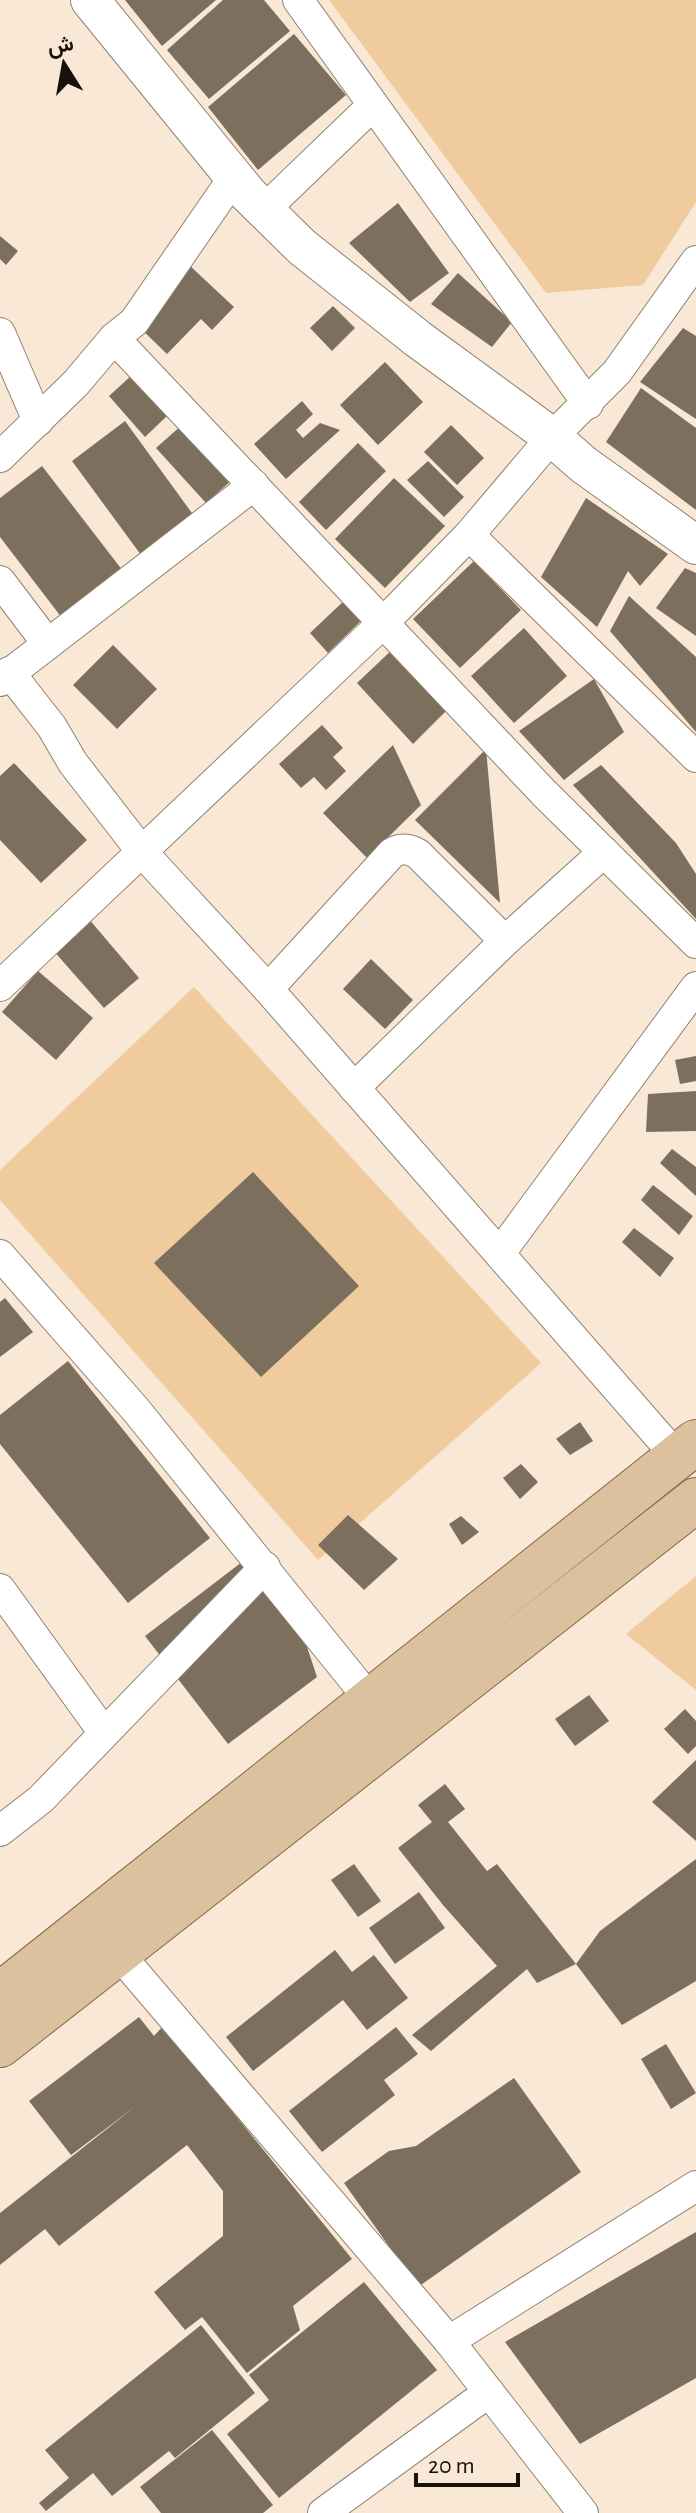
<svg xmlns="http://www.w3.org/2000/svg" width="696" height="2513" viewBox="0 0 696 2513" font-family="'Alegreya Sans',Vazirmatn,sans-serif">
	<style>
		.green { fill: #efcb9e }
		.building { fill: #7c6f5e }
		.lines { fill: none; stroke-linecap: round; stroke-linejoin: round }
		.minor-casing { stroke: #908271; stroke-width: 32 }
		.tertiary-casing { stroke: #908271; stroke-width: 40 }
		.primary-casing { stroke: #876841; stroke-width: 46 }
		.minor { stroke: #fff; stroke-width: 30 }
		.tertiary { stroke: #fff; stroke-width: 38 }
		.primary { stroke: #dbc19e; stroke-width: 44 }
	</style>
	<rect width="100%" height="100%" fill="#f8e8d5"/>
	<g class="green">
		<polygon points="329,0 696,0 696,202 643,285 546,293"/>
		<polygon points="194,987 541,1363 318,1560 0,1200 0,1170"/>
		<polygon points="696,1576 696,1690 626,1634"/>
	</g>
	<g class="building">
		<polygon points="125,0 216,0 162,46"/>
		<polygon points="223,0 264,0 290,31 209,99 167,50"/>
		<polygon points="294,34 346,95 258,170 208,107"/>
		<polygon points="398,203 449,273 410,302 349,243"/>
		<polygon points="0,236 18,251 6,265 0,259"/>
		<polygon points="189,265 234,307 212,330 201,319 167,354 134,322"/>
		<polygon points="458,273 512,322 492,347 431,304"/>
		<polygon points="333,306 355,328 332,351 310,328"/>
		<polygon points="683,328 696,336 696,419 640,382"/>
		<polygon points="385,362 423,402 378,445 340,405"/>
		<polygon points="132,375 168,415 145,437 109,396"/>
		<polygon points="641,388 696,428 696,510 606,442"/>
		<polygon points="302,401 313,414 296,430 303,438 320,423 340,430 286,479 254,444"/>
		<polygon points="125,421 197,520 144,559 72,461"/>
		<polygon points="183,424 233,479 206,503 156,448"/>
		<polygon points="451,425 484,458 457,485 424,452"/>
		<polygon points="358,443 386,471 326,530 299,502"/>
		<polygon points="428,461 464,497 444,517 407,480"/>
		<polygon points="42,466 123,571 62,618 0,537 0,498"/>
		<polygon points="394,478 445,526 385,588 335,539"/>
		<polygon points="586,498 668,554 640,586 628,571 597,627 541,577"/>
		<polygon points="474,561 521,610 460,668 413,619"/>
		<polygon points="685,568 696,573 696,636 656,608"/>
		<polygon points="629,596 696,657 696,732 610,631"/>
		<polygon points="348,597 366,616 328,653 310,633"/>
		<polygon points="524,628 567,676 514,723 471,676"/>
		<polygon points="113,645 157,689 117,729 73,685"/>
		<polygon points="395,647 448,709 413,744 357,683"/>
		<polygon points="594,679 624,732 564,780 519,731"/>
		<polygon points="322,725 343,748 333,757 346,771 326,790 314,777 301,788 279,764"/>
		<polygon points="393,745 421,805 367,858 323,813"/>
		<polygon points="486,749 500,903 415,820"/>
		<polygon points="14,763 87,840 41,883 0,840 0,776"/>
		<polygon points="601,765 676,843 696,874 696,919 573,785"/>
		<polygon points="88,918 139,978 104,1008 52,949"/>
		<polygon points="371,959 413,1000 385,1029 343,989"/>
		<polygon points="38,971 93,1018 56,1060 2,1012"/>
		<polygon points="696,1056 696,1081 680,1084 675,1060"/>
		<polygon points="696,1091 696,1131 646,1132 648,1094"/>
		<polygon points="672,1149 696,1167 696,1196 660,1163"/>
		<polygon points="253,1172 359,1286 261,1377 154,1263"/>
		<polygon points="653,1185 693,1216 679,1235 641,1200"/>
		<polygon points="634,1228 674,1258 660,1277 622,1242"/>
		<polygon points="5,1298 33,1332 0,1357 0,1302"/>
		<polygon points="68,1361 210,1538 128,1603 0,1444 0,1415"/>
		<polygon points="580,1422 593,1441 570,1455 556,1439"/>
		<polygon points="521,1464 538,1482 520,1499 503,1478"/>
		<polygon points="348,1515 398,1559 364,1590 318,1545"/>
		<polygon points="461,1516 479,1532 462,1545 449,1524"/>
		<polygon points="242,1562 307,1647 317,1677 228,1744 145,1636"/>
		<polygon points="589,1695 609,1721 575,1746 555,1719"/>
		<polygon points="685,1709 696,1721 696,1746 688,1754 664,1729"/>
		<polygon points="696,1760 696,1841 652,1802"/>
		<polygon points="445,1784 465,1809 448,1822 487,1871 497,1864 576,1964 537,1983 527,1969 431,2051 412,2035 497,1966 443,1905 398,1848 432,1822 418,1805"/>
		<polygon points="696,1859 696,1981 622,2025 576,1964 600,1931"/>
		<polygon points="354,1864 381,1901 358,1917 331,1880"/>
		<polygon points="419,1892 445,1928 395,1964 369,1928"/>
		<polygon points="335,1950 352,1972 374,1955 408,1998 367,2030 343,2000 253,2071 226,2037"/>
		<polygon points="139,2017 154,2036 163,2026 352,2259 293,2306 300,2330 247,2373 202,2317 185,2330 154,2292 223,2236 223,2191 187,2145 59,2246 45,2229 0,2265 0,2213 136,2106 71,2155 29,2101"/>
		<polygon points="396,2027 418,2054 384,2080 395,2095 322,2152 289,2111"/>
		<polygon points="666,2044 696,2093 671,2109 641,2059"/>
		<polygon points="514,2078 581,2172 418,2287 344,2183 389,2151 416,2146"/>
		<polygon points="696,2232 696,2378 580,2444 505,2342"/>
		<polygon points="364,2282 437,2370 279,2498 227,2434 269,2400 249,2375"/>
		<polygon points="201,2325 255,2393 175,2458 169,2451 112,2496 93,2473 46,2511 39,2503 69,2478 45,2450"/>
		<polygon points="212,2430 273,2505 263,2513 161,2513 140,2487"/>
	</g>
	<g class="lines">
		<defs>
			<g id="minor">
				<polyline points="298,0 588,404"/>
				<polyline points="264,210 373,105"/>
				<polyline points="0,333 38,421"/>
				<polyline points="114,338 544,793 696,943"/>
				<polyline points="0,457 76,383 114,338 134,322 234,177"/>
				<polyline points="469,535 696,757"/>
				<polyline points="0,581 47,643"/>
				<polyline points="9,672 52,727 73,763 142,852 268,989 677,1457"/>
				<polyline points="0,681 254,485"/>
				<polyline points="0,986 383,623 469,535 552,437 617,372 696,261"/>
				<path d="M268 989 392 853C401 848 408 848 418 854L505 941"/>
				<polyline points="354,1088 505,941 604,852"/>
				<polyline points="500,1253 696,987"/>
				<polyline points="0,1255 136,1410 371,1701"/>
				<polyline points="0,1589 104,1733"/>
				<polyline points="0,1831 41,1799 265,1567"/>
				<polyline points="118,1953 449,2341 583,2513"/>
				<polyline points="449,2341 696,2186"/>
				<polyline points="323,2513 489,2392"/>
			</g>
			<polyline id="tertiary" points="90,0 248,194 302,247 418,339 552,437 584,465 696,545"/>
			<g id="primary">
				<polyline points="0,1995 696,1442"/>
				<polyline points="0,2045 696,1500"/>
			</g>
		</defs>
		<use href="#minor" class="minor-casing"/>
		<use href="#tertiary" class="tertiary-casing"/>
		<use href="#primary" class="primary-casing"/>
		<use href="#minor" class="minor"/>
		<use href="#tertiary" class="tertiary"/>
		<use href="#primary" class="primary"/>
	</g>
	<g transform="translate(64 64) rotate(349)" stroke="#f8e8d5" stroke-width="6" paint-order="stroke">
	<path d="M0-6L14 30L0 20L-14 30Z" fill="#17110b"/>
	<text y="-12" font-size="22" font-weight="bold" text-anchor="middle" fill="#17110b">ش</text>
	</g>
	<path d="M416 2473v12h102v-12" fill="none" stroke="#17110b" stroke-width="4"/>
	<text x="428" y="2473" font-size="24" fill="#17110b" stroke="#f8e8d5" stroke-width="6" paint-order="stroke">20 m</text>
</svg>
